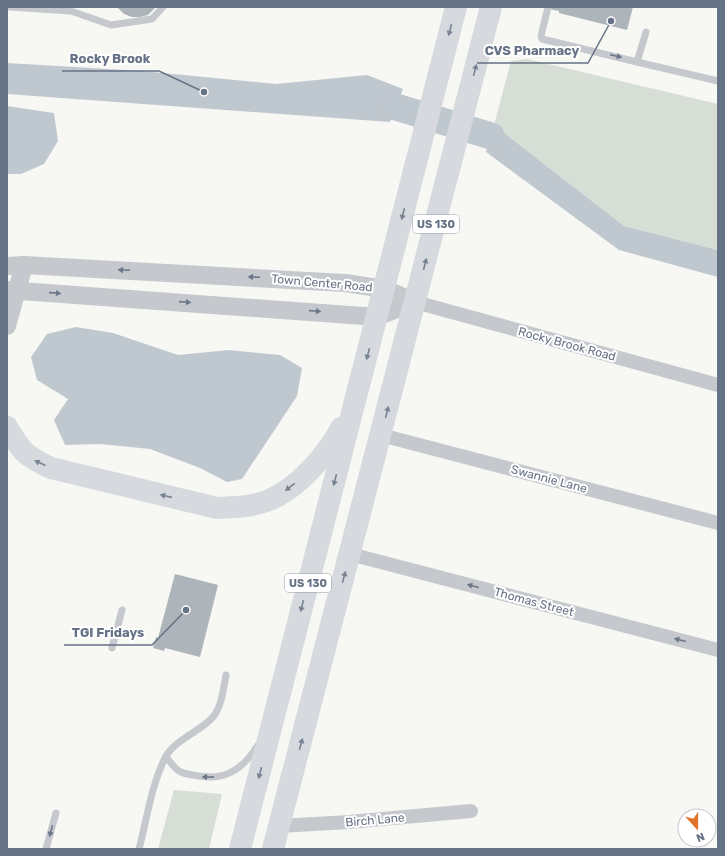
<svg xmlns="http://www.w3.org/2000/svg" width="725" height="856" viewBox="0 0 725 856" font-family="Rubik,sans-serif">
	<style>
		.green { fill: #d7ded5 }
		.water { fill: #c0c8cf }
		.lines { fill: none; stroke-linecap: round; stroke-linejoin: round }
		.river { stroke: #c0c8cf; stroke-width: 27 }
		.building { fill: #adb4ba }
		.service { stroke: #c5c8cc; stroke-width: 7 }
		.minor { stroke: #c5c8cc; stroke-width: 14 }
		.tertiary { stroke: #c5c8cc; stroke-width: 18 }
		.trunk { stroke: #d6dadf; stroke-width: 22 }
		.oneway { fill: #778292 }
		.oneway2 { fill: #6b7689 }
		.labels { text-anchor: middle; stroke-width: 4; stroke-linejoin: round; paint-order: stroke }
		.shield { fill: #fff; stroke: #949caa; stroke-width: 1 }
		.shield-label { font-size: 11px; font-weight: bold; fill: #667285 }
		.street-label { font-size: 12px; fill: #667285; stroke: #fff }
		.leader { fill: none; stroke: #667285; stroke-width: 1.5 }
		.callout-dot { fill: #667285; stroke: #fff; stroke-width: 1.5 }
		.callout-label { font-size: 13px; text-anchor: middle; font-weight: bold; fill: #667285; stroke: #fff; stroke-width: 4; stroke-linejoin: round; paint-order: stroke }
	</style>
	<rect width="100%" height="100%" fill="#f7f7f4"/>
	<g class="green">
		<polygon points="527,59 718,104 718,250 624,226 494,125 511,61"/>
		<polygon points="174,790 222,794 209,849 158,849"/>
	</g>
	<g class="water">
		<polygon points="7,63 142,71 276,84 367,75 403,89 390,122 7,94"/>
		<polygon points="7,106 54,113 58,141 44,164 21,174 7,174"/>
		<polygon points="494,125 624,226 718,250 718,277 619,250 486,152"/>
		<polygon points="76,327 113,333 178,355 229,350 280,355 302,368 297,396 242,479 227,482 200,468 150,449 100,444 65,445 54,420 68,399 37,380 31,357 47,334"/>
	</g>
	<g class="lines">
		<polyline class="river" points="396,107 491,136"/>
	</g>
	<g class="building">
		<polygon points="117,7 156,7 148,15 140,17 132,17 124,14"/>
		<polygon points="549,7 633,7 627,30 559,13 559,11 549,9"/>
		<polygon points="175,574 218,585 200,657 165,648 164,651 153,648 156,637 158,638"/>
	</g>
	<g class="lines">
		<g class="service">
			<polyline points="9,7 71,11 111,25 152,19 163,7"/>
			<polyline points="548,7 541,36 542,39 637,62"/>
			<polyline points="646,32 637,62 718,81"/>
			<polyline points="112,648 122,610"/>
			<path d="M166 757C170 761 175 770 181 772 184 774 189 774 193 775 223 782 242 771 258 745"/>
			<polyline points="46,849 56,813"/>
			<path d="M139 849C147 819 151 786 165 758 174 740 198 733 212 718 222 707 223 690 226 675"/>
		</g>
		<g class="minor">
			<polyline points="415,302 718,385"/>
			<polyline points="381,435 718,523"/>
			<polyline points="350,554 718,650"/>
			<polyline points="279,826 349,822 471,811"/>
		</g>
		<g class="tertiary">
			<polyline points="7,266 24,265 345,283 385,289 415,302"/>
			<polyline points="7,290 377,317 415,302"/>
			<polyline points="7,326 24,265"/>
		</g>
		<g class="trunk">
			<path d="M7 427C21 451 25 456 51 468L217 508C234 507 253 507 269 500 297 489 328 454 341 428"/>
			<polyline points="240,849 456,7"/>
			<polyline points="273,849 491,7"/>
		</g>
	</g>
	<defs><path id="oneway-solid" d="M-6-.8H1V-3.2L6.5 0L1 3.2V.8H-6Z"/></defs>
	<g class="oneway">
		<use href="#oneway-solid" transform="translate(450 30) rotate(104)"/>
		<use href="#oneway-solid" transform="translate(475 70) rotate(-76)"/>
		<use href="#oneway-solid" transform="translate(403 214) rotate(104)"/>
		<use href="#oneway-solid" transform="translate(425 264) rotate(-76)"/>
		<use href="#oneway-solid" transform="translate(368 354) rotate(105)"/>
		<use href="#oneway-solid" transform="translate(387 412) rotate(-76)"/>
		<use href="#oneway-solid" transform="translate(40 463) rotate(-155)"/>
		<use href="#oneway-solid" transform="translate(335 480) rotate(104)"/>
		<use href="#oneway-solid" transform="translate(290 487) rotate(142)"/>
		<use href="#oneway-solid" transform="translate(166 496) rotate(-167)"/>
		<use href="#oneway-solid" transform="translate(344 577) rotate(-75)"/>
		<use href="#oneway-solid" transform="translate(302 606) rotate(104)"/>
		<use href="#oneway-solid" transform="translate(301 744) rotate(-75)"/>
		<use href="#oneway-solid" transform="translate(260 773) rotate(104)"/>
	</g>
	<g class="oneway2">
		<use href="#oneway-solid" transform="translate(616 56) rotate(13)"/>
		<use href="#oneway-solid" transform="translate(124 270) rotate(-177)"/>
		<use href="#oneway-solid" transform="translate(254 277) rotate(-177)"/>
		<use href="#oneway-solid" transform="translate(55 293) rotate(4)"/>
		<use href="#oneway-solid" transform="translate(185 302) rotate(4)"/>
		<use href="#oneway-solid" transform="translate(315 311) rotate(4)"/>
		<use href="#oneway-solid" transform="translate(473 586) rotate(-165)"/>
		<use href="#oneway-solid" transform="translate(680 640) rotate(-165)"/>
		<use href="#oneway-solid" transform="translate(208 777) rotate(-179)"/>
		<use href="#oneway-solid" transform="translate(51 831) rotate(105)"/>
	</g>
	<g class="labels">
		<g class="shield">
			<rect x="413" y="215" width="46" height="18" rx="3"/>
			<rect x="285" y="574" width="46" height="18" rx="3"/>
		</g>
		<g class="shield-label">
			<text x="436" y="228">US 130</text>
			<text x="308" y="587">US 130</text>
		</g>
		<g class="street-label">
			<text transform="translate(322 283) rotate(5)" y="4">Town Center Road</text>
			<text transform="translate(567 344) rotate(15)" y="4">Rocky Brook Road</text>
			<text transform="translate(549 479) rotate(15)" y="4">Swannie Lane</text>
			<text transform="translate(534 602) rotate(15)" y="4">Thomas Street</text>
			<text transform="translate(375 820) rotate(-5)" y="4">Birch Lane</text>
		</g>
	</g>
	<path class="leader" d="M611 21L588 63H477M204 92L159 71H62M186 610L152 645H64"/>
	<g class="callout-dot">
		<circle cx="611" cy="21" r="4"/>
		<circle cx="204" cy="92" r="4"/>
		<circle cx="186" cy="610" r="4"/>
	</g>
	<g class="callout-label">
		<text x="532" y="55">CVS Pharmacy</text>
		<text x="110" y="63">Rocky Brook</text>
		<text x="108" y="637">TGI Fridays</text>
	</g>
	<rect width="725" height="856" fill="none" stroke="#667285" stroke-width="16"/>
	<g transform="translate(697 828) rotate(159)"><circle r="19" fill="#ffffff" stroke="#c2c7ce"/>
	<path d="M0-3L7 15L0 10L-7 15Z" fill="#e1742a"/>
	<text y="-6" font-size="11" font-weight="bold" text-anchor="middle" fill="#667285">N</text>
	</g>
</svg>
